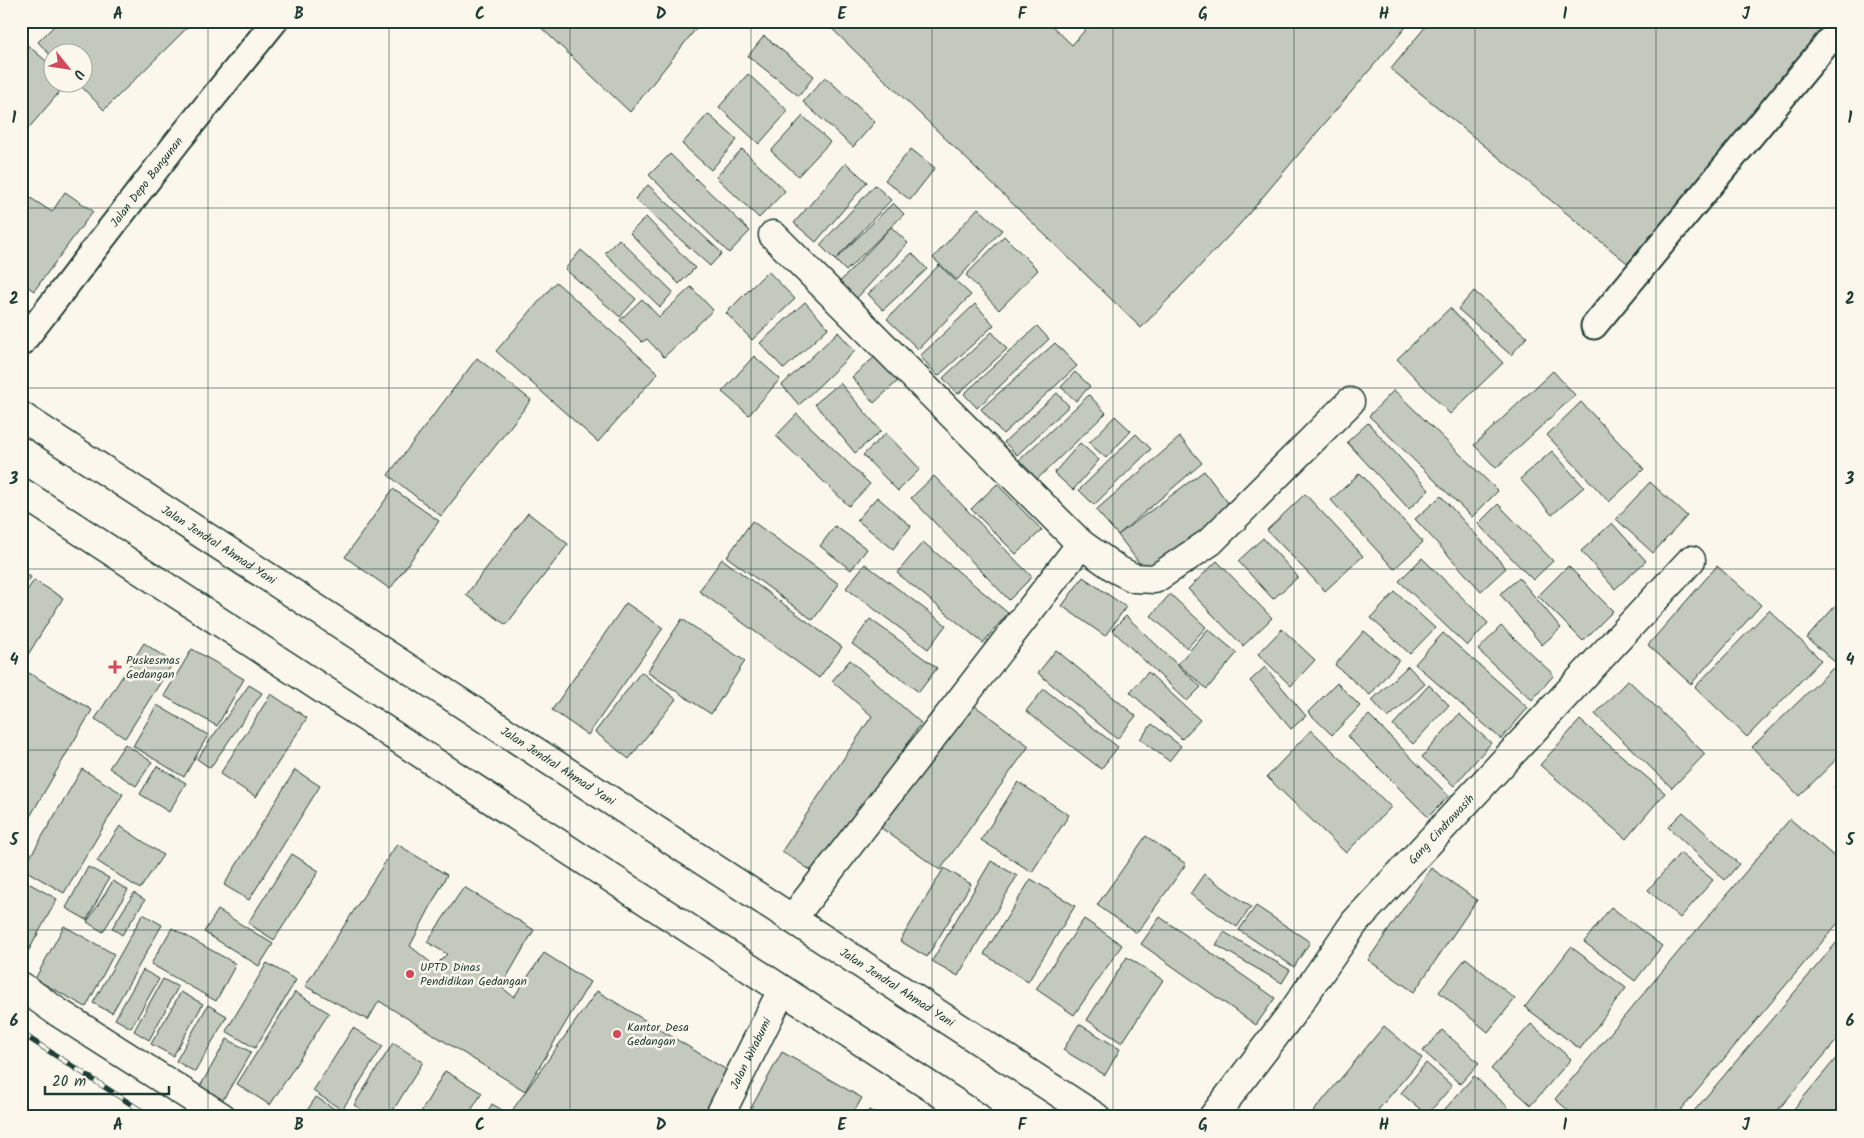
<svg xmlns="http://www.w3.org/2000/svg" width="1864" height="1138" viewBox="0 0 1864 1138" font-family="Kalam,sans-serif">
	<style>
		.building { fill: #c4c9be; stroke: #1f3d34 }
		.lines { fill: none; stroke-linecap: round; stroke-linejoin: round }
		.lane-casing { stroke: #1f3d34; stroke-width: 29 }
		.street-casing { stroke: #1f3d34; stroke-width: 31 }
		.highway-casing { stroke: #1f3d34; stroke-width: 31 }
		.lane { stroke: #fbf7ec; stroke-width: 25 }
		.street { stroke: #fbf7ec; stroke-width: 28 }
		.highway { stroke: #fbf7ec; stroke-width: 28 }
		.rail-casing { stroke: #1f3d34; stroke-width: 5.5 }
		.rail { stroke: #fbf7ec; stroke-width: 4; stroke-dasharray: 11; stroke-linecap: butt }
		.grid { fill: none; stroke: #1f3d34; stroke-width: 1; stroke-opacity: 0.55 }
		.poi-dot { fill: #d1495b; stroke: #fbf7ec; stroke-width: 2 }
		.labels { text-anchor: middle; stroke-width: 5; stroke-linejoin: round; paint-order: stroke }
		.street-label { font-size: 12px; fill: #1f3d34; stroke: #fbf7ec }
		.poi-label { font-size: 12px; fill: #1f3d34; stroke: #fbf7ec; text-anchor: start }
		.neatline { fill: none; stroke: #1f3d34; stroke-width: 2 }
		.grid-label { font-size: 16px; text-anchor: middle; font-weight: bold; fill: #1f3d34 }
	</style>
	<rect width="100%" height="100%" fill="#fbf7ec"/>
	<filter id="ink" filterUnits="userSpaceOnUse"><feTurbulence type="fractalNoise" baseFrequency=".02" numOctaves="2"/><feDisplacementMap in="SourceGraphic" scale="10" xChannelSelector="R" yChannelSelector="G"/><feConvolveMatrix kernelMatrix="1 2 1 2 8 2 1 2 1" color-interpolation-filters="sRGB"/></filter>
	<g filter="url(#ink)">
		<g class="building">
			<polygon points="59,21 194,21 104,110 77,82 82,82 82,52 52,52 52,57 38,42"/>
			<polygon points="534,21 702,21 630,112"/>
			<polygon points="824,21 1047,21 1072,45 1093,21 1411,21 1240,224 1141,328"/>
			<polygon points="1430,21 1833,21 1632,267 1391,69"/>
			<polygon points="764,36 814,76 799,96 748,56"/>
			<polygon points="25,43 52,66 52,82 68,82 21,137 21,48"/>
			<polygon points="748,74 788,111 759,144 719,107"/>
			<polygon points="825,77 875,122 853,147 803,102"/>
			<polygon points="708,114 737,140 711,170 682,144"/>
			<polygon points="803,116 830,142 798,176 771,151"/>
			<polygon points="742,149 785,191 759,218 716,177"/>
			<polygon points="911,149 935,168 910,200 885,180"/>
			<polygon points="670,154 750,231 729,253 649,175"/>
			<polygon points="846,163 867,182 816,242 794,223"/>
			<polygon points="648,185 722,253 710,266 635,199"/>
			<polygon points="875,185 891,200 835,260 820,245"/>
			<polygon points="65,192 93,211 34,291 21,282 21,208 29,197 52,212"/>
			<polygon points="893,203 904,214 846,271 835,260"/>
			<polygon points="978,208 1002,230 957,280 933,258"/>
			<polygon points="646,217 695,268 679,284 630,233"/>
			<polygon points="891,227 908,243 854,301 837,285"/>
			<polygon points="1004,236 1038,270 999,310 966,275"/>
			<polygon points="619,239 673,292 660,307 605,253"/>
			<polygon points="581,250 636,299 620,317 565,269"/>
			<polygon points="912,253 927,269 883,310 868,294"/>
			<polygon points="939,265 971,295 918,349 887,319"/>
			<polygon points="768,271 795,299 752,340 726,313"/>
			<polygon points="556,282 658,373 598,442 496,351"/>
			<polygon points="691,287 713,310 664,357 647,339 642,342 620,320 642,299 659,317"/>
			<polygon points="1474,291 1527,337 1511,355 1458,309"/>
			<polygon points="805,302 828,328 784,369 760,343"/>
			<polygon points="975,304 994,325 938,376 920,356"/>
			<polygon points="1450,308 1503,363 1450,414 1397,359"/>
			<polygon points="1037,326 1049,339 977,408 964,394"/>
			<polygon points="838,332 855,351 799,405 782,385"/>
			<polygon points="992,332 1007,349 958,394 943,378"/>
			<polygon points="1055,343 1077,366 1003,434 981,409"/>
			<polygon points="879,353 901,378 874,403 852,377"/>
			<polygon points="754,356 780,379 749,415 722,392"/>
			<polygon points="477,358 531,400 441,516 388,475"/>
			<polygon points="1553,371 1575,395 1496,468 1474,445"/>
			<polygon points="1075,372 1090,386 1076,401 1061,387"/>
			<polygon points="840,383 881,431 855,453 815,404"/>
			<polygon points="1394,390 1498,491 1472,517 1369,416"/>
			<polygon points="1057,393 1069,406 1017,455 1004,442"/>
			<polygon points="1089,395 1106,413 1032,484 1014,465"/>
			<polygon points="1581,402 1644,469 1609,502 1547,435"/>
			<polygon points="797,414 870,484 849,506 776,436"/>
			<polygon points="1115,416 1131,431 1106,458 1089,443"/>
			<polygon points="1368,423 1429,490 1409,509 1347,442"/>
			<polygon points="886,433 920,469 898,491 863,455"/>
			<polygon points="1136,434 1151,449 1094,505 1079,490"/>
			<polygon points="1180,437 1202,463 1118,535 1096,510"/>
			<polygon points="1080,443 1099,460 1073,490 1054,473"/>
			<polygon points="1552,451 1584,487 1552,515 1520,479"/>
			<polygon points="1204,471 1235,512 1149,576 1118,535"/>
			<polygon points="1360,473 1423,542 1394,569 1331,500"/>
			<polygon points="934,476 1032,577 1009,600 911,498"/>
			<polygon points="1650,482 1687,516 1653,553 1616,519"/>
			<polygon points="997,484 1042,530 1016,554 971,509"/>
			<polygon points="393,489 439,521 390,589 345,557"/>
			<polygon points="1305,494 1363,556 1325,591 1267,530"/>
			<polygon points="1441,496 1506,568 1481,591 1415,519"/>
			<polygon points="877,497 911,526 893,549 857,520"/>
			<polygon points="1498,504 1553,561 1533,580 1478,524"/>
			<polygon points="528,513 568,544 506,625 466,595"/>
			<polygon points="752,521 839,584 813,620 727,557"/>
			<polygon points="1612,523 1646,561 1615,589 1581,551"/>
			<polygon points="835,526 867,549 851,570 820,546"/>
			<polygon points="1263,538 1298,577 1273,599 1238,561"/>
			<polygon points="923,542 1008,613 983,643 897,573"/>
			<polygon points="1422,558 1488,623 1467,646 1399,581"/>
			<polygon points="722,559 842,647 819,678 699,591"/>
			<polygon points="1217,561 1272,618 1243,646 1188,589"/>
			<polygon points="865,564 946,625 928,649 846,588"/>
			<polygon points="1568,566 1613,611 1583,641 1538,596"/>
			<polygon points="1717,566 1761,605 1691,684 1648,645"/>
			<polygon points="21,572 31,577 21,593"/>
			<polygon points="1083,577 1126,607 1105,636 1062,606"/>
			<polygon points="1519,578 1561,628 1542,645 1500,594"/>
			<polygon points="34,580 63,598 21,666 21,600"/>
			<polygon points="1395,592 1435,628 1410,654 1371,618"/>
			<polygon points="1170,594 1206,627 1187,648 1151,616"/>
			<polygon points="1843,597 1843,669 1807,638"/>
			<polygon points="626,603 663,628 588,735 552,710"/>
			<polygon points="1769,610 1821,660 1747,737 1695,687"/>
			<polygon points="1126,616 1201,687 1187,701 1112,630"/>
			<polygon points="682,619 745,661 711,714 647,672"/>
			<polygon points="870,619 937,668 919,692 852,644"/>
			<polygon points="1501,626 1554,675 1532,700 1478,650"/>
			<polygon points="1208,629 1237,653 1207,689 1178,664"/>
			<polygon points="1282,629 1315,660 1291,686 1258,654"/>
			<polygon points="1364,631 1399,660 1370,695 1335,665"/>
			<polygon points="1443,633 1528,708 1501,739 1415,664"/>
			<polygon points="144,643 173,663 125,738 95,719"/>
			<polygon points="192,649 244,679 217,726 164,696"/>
			<polygon points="1056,650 1136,716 1117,739 1038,673"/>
			<polygon points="850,660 921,723 819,876 782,851 872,716 832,681"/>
			<polygon points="1408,666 1425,684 1388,718 1372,700"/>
			<polygon points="1265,667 1306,716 1291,729 1250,681"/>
			<polygon points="1833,668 1843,679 1843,753 1799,796 1752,747"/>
			<polygon points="641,672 676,699 629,759 595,732"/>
			<polygon points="1148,672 1200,720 1182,739 1130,692"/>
			<polygon points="29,673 92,710 21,832 21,687"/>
			<polygon points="1628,680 1705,754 1672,788 1595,714"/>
			<polygon points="1337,683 1360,706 1332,735 1308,712"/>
			<polygon points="249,685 262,693 210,768 197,759"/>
			<polygon points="1429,685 1449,705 1413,744 1393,725"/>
			<polygon points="1044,689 1118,747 1101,769 1026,711"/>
			<polygon points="271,694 307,718 256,797 220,774"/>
			<polygon points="967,700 1029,746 940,870 877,825"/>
			<polygon points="157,705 208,735 184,777 133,746"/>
			<polygon points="1459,714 1491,743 1454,786 1422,757"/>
			<polygon points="1369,715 1449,796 1428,817 1347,736"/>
			<polygon points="1580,720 1665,793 1626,839 1540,765"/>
			<polygon points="1152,724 1181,746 1169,761 1140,739"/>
			<polygon points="1311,730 1391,807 1346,853 1267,777"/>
			<polygon points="125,744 152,762 136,786 109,768"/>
			<polygon points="157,766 186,783 169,812 140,794"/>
			<polygon points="82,769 123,794 64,893 23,869"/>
			<polygon points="295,770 320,786 249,900 224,885"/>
			<polygon points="1843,778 1843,795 1834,787"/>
			<polygon points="1018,782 1069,815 1032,872 981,840"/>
			<polygon points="1683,812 1739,864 1725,880 1668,827"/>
			<polygon points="1790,819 1843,864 1843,917 1675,1117 1576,1117 1555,1099"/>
			<polygon points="120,826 163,855 140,889 97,861"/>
			<polygon points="1146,836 1186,864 1137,933 1097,905"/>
			<polygon points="397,844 447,875 410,946 435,966 447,954 427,942 464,887 534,930 501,987 514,997 544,953 590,982 525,1091 379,1001 368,1020 305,986"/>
			<polygon points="1680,853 1713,880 1680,918 1648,890"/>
			<polygon points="292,854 319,871 274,940 248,923"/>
			<polygon points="991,861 1017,876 958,976 932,961"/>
			<polygon points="88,867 109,878 87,920 66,908"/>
			<polygon points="944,868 971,884 927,957 900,941"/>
			<polygon points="1431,868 1477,900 1414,992 1368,960"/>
			<polygon points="1204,874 1251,907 1237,927 1190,894"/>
			<polygon points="21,879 57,899 24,959 21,958"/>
			<polygon points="1031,879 1075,906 1028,982 984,954"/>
			<polygon points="113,881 128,890 103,932 87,922"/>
			<polygon points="134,893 145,900 122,935 112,928"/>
			<polygon points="1256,906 1310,942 1294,967 1239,930"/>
			<polygon points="1611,907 1662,946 1635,981 1584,942"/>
			<polygon points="218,910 273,944 259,966 204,932"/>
			<polygon points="143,914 162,925 112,1013 93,1003"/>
			<polygon points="1160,917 1275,998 1256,1025 1141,944"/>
			<polygon points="1084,919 1122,945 1074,1015 1036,989"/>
			<polygon points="64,926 114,954 86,1007 35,979"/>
			<polygon points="172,928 236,964 216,1001 151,964"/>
			<polygon points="1224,932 1290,970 1282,983 1216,945"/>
			<polygon points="1843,935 1843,1033 1772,1117 1689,1117"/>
			<polygon points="1571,947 1626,988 1580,1049 1525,1007"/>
			<polygon points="1127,957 1163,980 1122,1043 1087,1020"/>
			<polygon points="1466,958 1515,999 1488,1032 1439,992"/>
			<polygon points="267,963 296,980 255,1048 226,1031"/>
			<polygon points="143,970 159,979 131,1028 115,1019"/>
			<polygon points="163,979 178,987 149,1040 134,1031"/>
			<polygon points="597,991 738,1077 718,1117 518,1117 511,1112"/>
			<polygon points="181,992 203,1004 173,1056 151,1044"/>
			<polygon points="295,992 329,1013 270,1105 237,1084"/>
			<polygon points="208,1005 227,1016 195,1072 176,1061"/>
			<polygon points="1079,1024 1120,1049 1105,1075 1063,1050"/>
			<polygon points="1531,1024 1571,1059 1531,1105 1491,1069"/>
			<polygon points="1384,1026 1422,1058 1378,1110 1385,1117 1309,1117"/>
			<polygon points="353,1028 383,1046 342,1110 313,1091"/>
			<polygon points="1442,1030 1479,1063 1460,1084 1423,1051"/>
			<polygon points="227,1039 251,1052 221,1103 198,1090"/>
			<polygon points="393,1043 423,1062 389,1117 373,1117 354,1105"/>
			<polygon points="1843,1050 1843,1117 1787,1117"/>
			<polygon points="782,1052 862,1098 851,1117 746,1117"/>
			<polygon points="1426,1063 1452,1086 1427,1115 1401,1093"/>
			<polygon points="445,1071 482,1093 467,1117 418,1117"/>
			<polygon points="1474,1076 1509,1108 1501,1117 1438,1117"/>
			<polygon points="316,1097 347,1117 303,1117"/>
			<polygon points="492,1104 514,1117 485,1117"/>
			<polygon points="869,1110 881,1117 865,1117"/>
		</g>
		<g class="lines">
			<defs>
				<g id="lane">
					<polyline points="1594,326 1843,24"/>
					<path id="s1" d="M21 344 178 141 275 21"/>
				</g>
				<g id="street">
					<polyline points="773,235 1081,544 792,919"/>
					<polyline points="1081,544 1118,570 1134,578 1155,579 1210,542 1350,402"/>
					<polyline points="21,986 56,1011 222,1117"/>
					<path id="s2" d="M719 1117 782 990"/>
					<path id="s3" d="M1213 1117 1292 1013 1355 922 1691 560"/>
				</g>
				<g id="highway">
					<path id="s4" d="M21 416 1096 1117"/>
					<polyline points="21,492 977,1117"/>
				</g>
			</defs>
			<use href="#lane" class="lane-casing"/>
			<use href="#street" class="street-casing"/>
			<use href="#highway" class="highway-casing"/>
			<use href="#lane" class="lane"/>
			<use href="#street" class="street"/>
			<use href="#highway" class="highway"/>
			<defs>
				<polyline id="rail" points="21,1033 151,1117"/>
			</defs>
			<use href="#rail" class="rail-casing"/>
			<use href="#rail" class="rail"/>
		</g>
	</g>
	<path class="grid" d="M208 21V1117M389 21V1117M570 21V1117M751 21V1117M932 21V1117M1113 21V1117M1294 21V1117M1475 21V1117M1656 21V1117M21 208H1843M21 388H1843M21 569H1843M21 750H1843M21 930H1843"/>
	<g class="poi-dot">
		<path d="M112.5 659.5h5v5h5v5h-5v5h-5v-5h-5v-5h5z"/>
		<circle cx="410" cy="974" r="5"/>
		<circle cx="617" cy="1034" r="5"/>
	</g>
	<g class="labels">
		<g class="street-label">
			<text dy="4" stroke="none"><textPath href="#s1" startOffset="205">Jalan Depo Bangunan</textPath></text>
			<text dy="4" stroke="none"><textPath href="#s4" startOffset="236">Jalan Jendral Ahmad Yani</textPath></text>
			<text dy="4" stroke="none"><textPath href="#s4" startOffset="641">Jalan Jendral Ahmad Yani</textPath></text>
			<text dy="4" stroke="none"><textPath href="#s3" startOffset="368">Gang Cindrawasih</textPath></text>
			<text dy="4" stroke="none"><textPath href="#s4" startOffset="1046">Jalan Jendral Ahmad Yani</textPath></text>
			<text dy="4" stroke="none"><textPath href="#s2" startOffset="71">Jalan Wirabumi</textPath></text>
		</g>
		<g class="poi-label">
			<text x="126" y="664">Puskesmas<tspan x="126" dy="14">Gedangan</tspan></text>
			<text x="420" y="971">UPTD Dinas<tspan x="420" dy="14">Pendidikan Gedangan</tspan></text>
			<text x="627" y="1031">Kantor Desa<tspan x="627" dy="14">Gedangan</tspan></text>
		</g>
	</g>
	<rect width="1864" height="1138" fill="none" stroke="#fbf7ec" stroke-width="55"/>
	<g transform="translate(68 68) rotate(120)"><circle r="24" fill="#fbf7ec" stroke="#a3ada2"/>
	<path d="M0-4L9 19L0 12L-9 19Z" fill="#d1495b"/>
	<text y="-8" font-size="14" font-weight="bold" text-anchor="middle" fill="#1f3d34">U</text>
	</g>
	<path d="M45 1086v8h124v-8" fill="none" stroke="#1f3d34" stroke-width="2.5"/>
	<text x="52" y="1086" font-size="15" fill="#1f3d34" stroke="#fbf7ec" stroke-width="4" paint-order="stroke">20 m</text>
	<rect x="28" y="28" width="1808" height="1082" class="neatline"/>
	<g class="grid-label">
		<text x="118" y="19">A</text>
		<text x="299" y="19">B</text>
		<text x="480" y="19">C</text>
		<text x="661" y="19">D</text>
		<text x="842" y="19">E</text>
		<text x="1022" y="19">F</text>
		<text x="1203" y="19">G</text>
		<text x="1384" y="19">H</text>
		<text x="1565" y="19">I</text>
		<text x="1746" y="19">J</text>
		<text x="14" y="123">1</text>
		<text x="1850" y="123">1</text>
		<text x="14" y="304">2</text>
		<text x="1850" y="304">2</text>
		<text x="14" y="484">3</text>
		<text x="1850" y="484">3</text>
		<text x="14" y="665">4</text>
		<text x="1850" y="665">4</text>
		<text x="14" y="845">5</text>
		<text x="1850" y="845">5</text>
		<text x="14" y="1026">6</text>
		<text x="1850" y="1026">6</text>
		<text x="118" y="1130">A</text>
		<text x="299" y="1130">B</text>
		<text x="480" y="1130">C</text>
		<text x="661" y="1130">D</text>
		<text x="842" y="1130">E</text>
		<text x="1022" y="1130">F</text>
		<text x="1203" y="1130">G</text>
		<text x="1384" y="1130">H</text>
		<text x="1565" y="1130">I</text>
		<text x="1746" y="1130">J</text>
	</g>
</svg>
